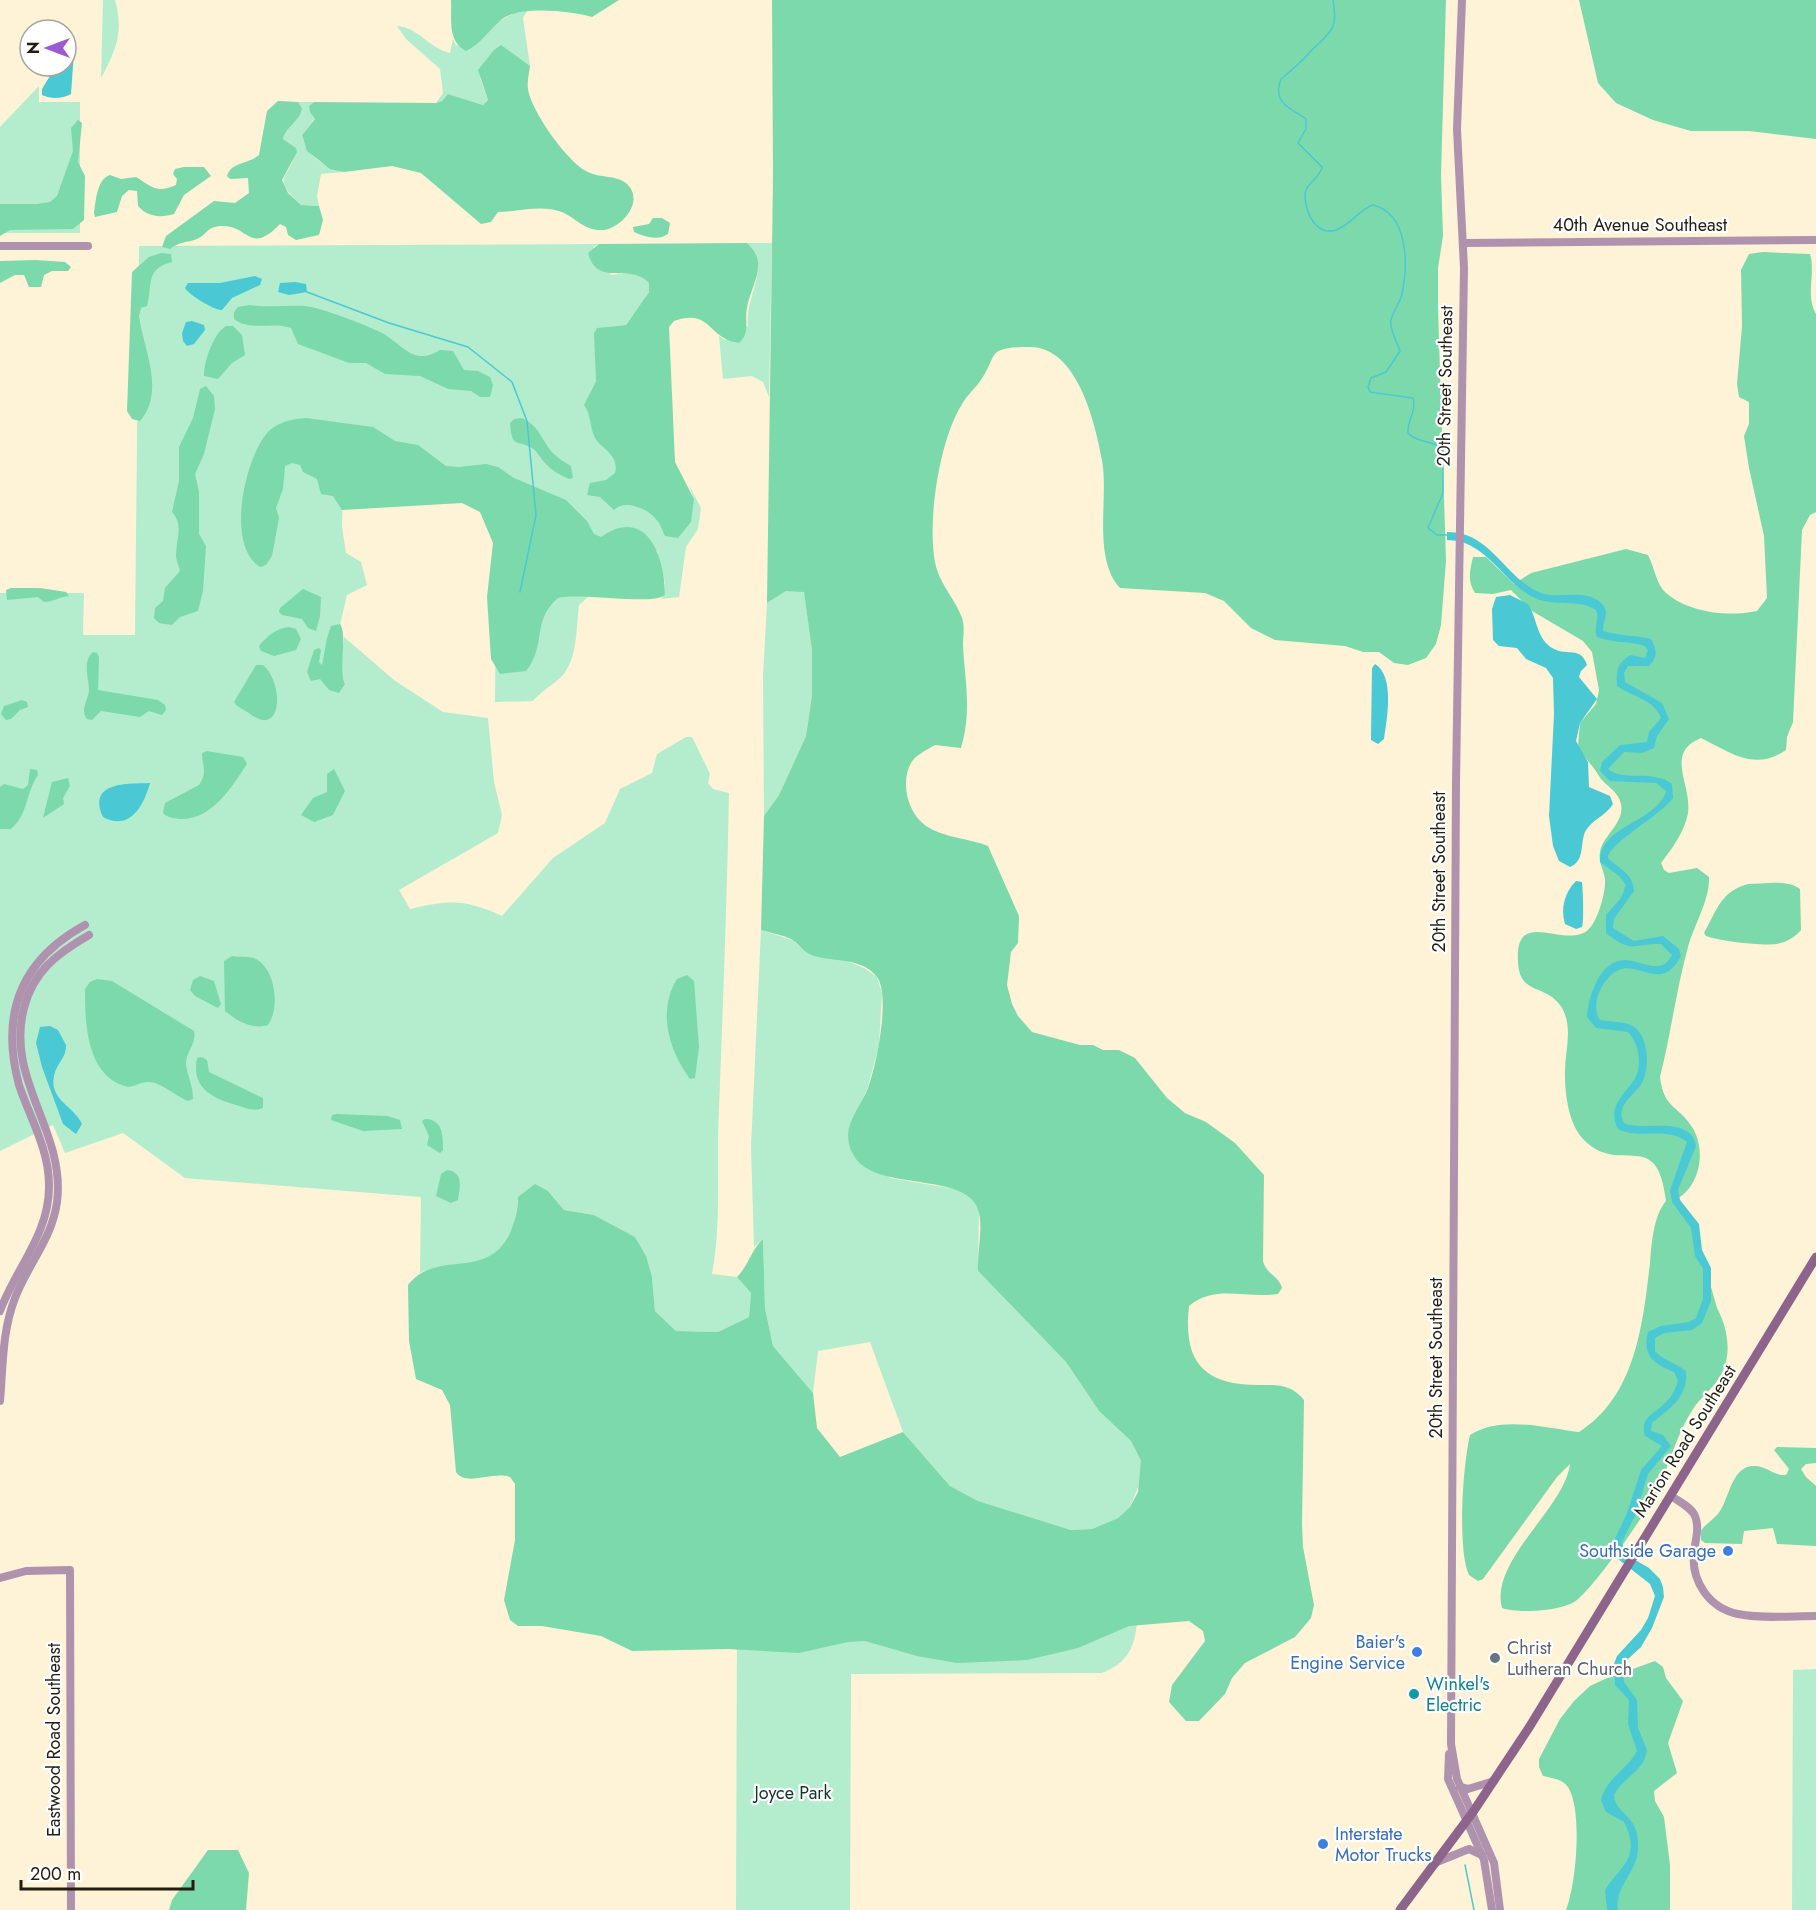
<svg xmlns="http://www.w3.org/2000/svg" width="1816" height="1910" viewBox="0 0 1816 1910" font-family="Jost,sans-serif">
	<style>
		.green { fill: #b4ecce; fill-rule: evenodd }
		.forest { fill: #7cd9ab }
		.water { fill: #4ac9d5 }
		.lines { fill: none; stroke-linecap: round; stroke-linejoin: round }
		.stream { stroke: #4ac9d5; stroke-width: 1.5 }
		.tertiary { stroke: #af93ae; stroke-width: 8 }
		.secondary { stroke: #8d658c; stroke-width: 9 }
		.shop-dot { fill: #3f7fe0; stroke: #fff; stroke-width: 2 }
		.worship-dot { fill: #6b7280; stroke: #fff; stroke-width: 2 }
		.culture-dot { fill: #0f9aa8; stroke: #fff; stroke-width: 2 }
		.labels { text-anchor: middle; stroke-width: 4.5; stroke-linejoin: round; paint-order: stroke }
		.street-label { font-size: 18px; fill: #231e11; stroke: #fff }
		.shop-label { font-size: 18px; fill: #366cbe; stroke: #fff; text-anchor: end }
		.worship-label { font-size: 18px; fill: #5b616d; stroke: #fff; text-anchor: start }
		.culture-label { font-size: 18px; fill: #0d838f; stroke: #fff; text-anchor: start }
		.park-label { font-size: 18px; fill: #0e3726; stroke: #fff }
	</style>
	<rect width="100%" height="100%" fill="#fef3d6"/>
	<g class="green">
		<path d="M103 0H115C124 32 116 50 101 78Z"/>
		<path d="M527 11 523 18 530 66 516 57 480 78 488 100 483 105 448 94 442 101 436 103 443 93 440 69 406 39 397 26C418 27 430 49 450 53L453 39 456 46 514 13Z"/>
		<polygon points="39,86 39,102 80,102 80,233 0,233 0,127"/>
		<path d="M298 102H314L309 106 315 118 302 135C306 156 324 167 344 172L321 174 317 196 319 206 301 205C269 174 290 182 296 148L283 139C286 126 301 121 302 108Z"/>
		<path d="M747 243H772L769 397 763 382 752 376 723 379 719 336 725 340 748 326C744 297 773 265 747 243Z"/>
		<path d="M599 244 593 247 611 275C626 273 638 271 649 283V292L626 325 598 328 596 381 589 395 694 499 689 485 701 508 698 529 686 547 679 597 661 599 665 595V583L657 550 558 598 569 595 588 597 579 605C576 627 578 660 561 677 552 686 542 690 533 701L495 702 496 607 527 505 343 489 342 527 346 553 361 562 367 585 347 595 340 625 339 692 345 684 341 670 344 637 394 680 443 712 488 718 494 782 502 815 498 833 399 890 410 909C450 900 464 899 502 916L553 858 605 823 620 789 652 773 657 754 686 737H692L710 774 708 783 713 789 729 793C727 899 723 1004 719 1109 716 1164 722 1220 712 1274L737 1277 751 1293 749 1317 718 1332 676 1331 655 1311 652 1277 635 1237 594 1215 564 1210 548 1191 518 1197C517 1226 504 1259 471 1263 453 1266 437 1265 420 1273L421 1197 185 1178 123 1133 65 1153 53 1125 0 1151V593H84L83 635H135L139 246ZM232 956C262 957 262 964 274 989L226 971Z"/>
		<polygon points="786,591 804,591 812,651 812,695 806,736 779,795 764,816 763,676 767,603"/>
		<polygon points="761,930 792,940 809,954 847,961 864,968 877,977 882,993 879,1045 868,1087 848,1132 890,1178 961,1190 973,1200 979,1211 978,1271 1066,1362 1099,1411 1131,1441 1141,1461 1141,1480 1130,1507 1118,1518 1092,1529 1071,1530 978,1501 950,1486 903,1432 870,1342 818,1351 813,1393 773,1346 765,1308 763,1239 754,1247 751,1147"/>
		<path d="M737 1621H1137C1135 1648 1127 1663 1102 1673L851 1674 850 1910H736Z"/>
		<polygon points="1816,1669 1816,1910 1792,1910 1793,1670"/>
	</g>
	<g class="forest">
		<path d="M451 0H619L592 17C571 11 518 5 501 20 488 31 481 44 466 51 447 41 452 20 451 0Z"/>
		<path d="M772 0H1446L1441 175 1443 236 1438 268V308L1446 561 1441 625 1436 644 1426 658 1408 665 1394 663 1379 652H1363L1345 646 1275 640 1251 628 1224 601 1205 593 1120 588C1092 557 1109 498 1102 460 1095 422 1077 346 1029 347 983 347 1000 355 978 384 972 391 965 398 961 406 939 441 925 530 937 570 942 586 956 601 962 618 965 626 963 636 963 645 965 683 972 710 961 748L935 745C928 749 918 754 913 760 899 779 907 813 926 826 944 838 968 838 988 846L1019 916 1018 943 1011 952 1007 985 1012 1004 1018 1016 1032 1032 1080 1045H1093L1103 1050H1119L1135 1058 1167 1098 1185 1113 1206 1122 1235 1143 1264 1175 1263 1261C1266 1274 1279 1276 1282 1288L1278 1294C1246 1299 1215 1284 1189 1306 1183 1360 1202 1385 1258 1385 1277 1385 1291 1384 1304 1400L1302 1524 1303 1547 1314 1605 1311 1618 1295 1637 1245 1663 1232 1678 1225 1694 1199 1721H1186L1169 1702 1172 1685 1205 1641 1203 1631 1189 1621 1129 1626 1078 1648 1027 1660 957 1663 917 1656 865 1641 848 1642 799 1653 728 1649 632 1651 601 1636 542 1626H518L510 1620 504 1600 515 1540V1484L510 1477C492 1471 466 1487 456 1472L450 1405 442 1390 416 1379 409 1341 408 1285C437 1248 487 1282 510 1233 515 1220 518 1211 518 1197L535 1184 548 1191 564 1210 594 1215 635 1237 646 1256 652 1277 655 1311 676 1331 718 1332 749 1317 751 1293 737 1277C749 1265 751 1250 763 1239L765 1308 773 1346 813 1393 817 1428 840 1457 903 1432 950 1486 978 1501 1071 1530 1092 1529 1118 1518 1130 1507 1138 1492 1141 1461 1131 1441 1099 1411 1066 1362 978 1271C977 1252 983 1231 979 1213 971 1171 881 1192 856 1159 851 1152 848 1144 848 1134 849 1119 862 1103 868 1088 876 1067 891 996 877 977 861 956 830 963 809 954 802 950 798 943 791 939 782 935 771 933 761 930L764 816 779 795 806 736 812 695V651L804 592 786 591 767 603 773 177Z"/>
		<polygon points="1579,0 1816,0 1816,139 1749,131 1691,131 1653,120 1616,103 1598,83"/>
		<path d="M501 45 530 66C529 73 527 82 528 89 531 111 568 163 588 172 599 178 618 175 627 184 645 201 622 228 603 230 584 231 576 218 562 212 542 204 517 212 498 212L491 222 481 224 421 173 392 166 344 172 330 169 307 151 302 135 315 119 310 112 309 106 314 102 436 103 442 101 448 94 483 105 488 100 478 70 494 50Z"/>
		<path d="M278 101 298 102 302 108C301 121 286 126 283 139L296 148 297 152 282 180 288 193 301 205 319 206 323 220 319 235 296 240 288 235 286 227 280 224C249 256 250 225 221 226 206 227 208 234 197 239 187 243 180 241 170 249L162 247 166 236 214 201 235 203 249 193 248 178 230 179 227 176C231 162 249 164 259 155L267 111Z"/>
		<polygon points="78,120 82,123 78,162 85,176 84,220 73,229 10,230 0,236 0,204 37,204 50,202 57,196 73,151 71,128"/>
		<path d="M184 167H204L211 176 184 195 174 214C160 218 148 217 138 206L137 191 129 190 122 196 117 212 95 217 94 213C96 200 97 179 110 175L121 179 136 177C151 186 156 194 176 185L177 179 173 174 175 169Z"/>
		<path d="M653 218H662L670 223 668 234C657 241 646 237 634 232L633 227 649 224Z"/>
		<path d="M747 243C770 263 751 284 747 308 744 322 751 332 739 343 707 339 712 308 674 321L669 327 675 462 694 499 691 522 678 538 665 536C663 533 663 530 661 527 655 511 626 497 614 510L600 497 587 495 590 483 606 480 615 473C619 457 606 451 597 441 589 430 592 415 584 405L596 381 594 333 597 328 626 325 649 292V283C630 262 597 288 588 253L599 244Z"/>
		<path d="M1763 252 1810 254C1816 273 1805 295 1816 314V512L1810 515 1802 530 1793 722 1787 737 1786 750C1754 772 1730 752 1701 738 1664 753 1692 784 1688 813 1685 831 1672 849 1661 863L1664 870 1669 873 1697 868 1709 877C1710 900 1694 925 1688 947 1676 990 1671 1034 1660 1077 1664 1109 1677 1104 1692 1127 1707 1150 1700 1188 1675 1200L1695 1231 1717 1308C1726 1325 1731 1346 1725 1365 1719 1385 1704 1393 1693 1409 1677 1433 1670 1463 1658 1489 1647 1513 1597 1583 1577 1600 1564 1611 1518 1614 1502 1608 1489 1561 1565 1508 1570 1464L1557 1477 1483 1579 1478 1581 1469 1575C1457 1549 1463 1464 1470 1435 1501 1415 1545 1428 1579 1432 1636 1396 1643 1323 1650 1263 1652 1242 1653 1217 1666 1201 1657 1125 1621 1177 1584 1140 1569 1125 1565 1096 1565 1075 1564 1053 1574 1029 1562 1008 1547 983 1520 996 1518 963 1514 905 1564 950 1588 930 1598 921 1606 892 1605 879 1604 870 1598 863 1600 852 1603 835 1625 823 1621 804 1618 790 1605 786 1599 776 1593 766 1585 758 1578 747L1580 723 1596 704 1599 690 1592 652 1583 641 1532 611 1511 590 1493 594 1475 593C1467 581 1470 570 1473 557H1486L1514 584 1531 573 1626 549 1648 555C1654 566 1656 584 1666 593 1689 613 1729 617 1757 611L1767 598 1764 536 1749 468 1744 436 1749 424V402L1739 397 1737 384 1742 326 1741 270 1749 254Z"/>
		<path d="M161 253 171 254 172 262C144 269 153 286 147 306L141 308 139 316C143 348 166 391 140 421L132 419 127 411 132 272 149 257Z"/>
		<polygon points="36,260 65,262 71,267 68,271 52,271 44,275 41,287 29,287 24,275 15,275 0,283 0,261"/>
		<path d="M250 305C268 308 287 305 305 306 320 307 371 327 384 334 405 347 414 366 440 350L453 351 464 370 478 371 490 377 493 385 490 397H480L471 391 448 389 420 376 385 374 366 363H349L298 344 291 328C272 321 251 332 234 319V312L238 307Z"/>
		<path d="M226 326H233L242 335 245 355 232 363 218 379 204 376C204 361 213 334 226 326Z"/>
		<path d="M206 386 214 396 215 409 204 454 195 474 199 492V534L206 546 203 591 198 611 180 617 172 625 159 623 154 618 155 608 163 601 165 588 180 571C179 566 176 560 176 556 176 540 184 525 172 512L179 481V447L193 418 200 389Z"/>
		<path d="M306 418 373 427 395 441 418 445 446 466 459 467 486 464 498 467 514 478 566 500 587 521 594 534 601 537C647 505 665 557 665 595 653 606 582 592 558 598 531 621 547 645 526 671L500 674 491 659 487 597 493 543 480 512 462 503 342 510 333 496 321 494 317 479 303 472 300 465 292 463 285 466 283 489 276 508 279 518 272 556 266 565 260 567C225 545 245 459 267 433 277 422 292 419 306 418Z"/>
		<path d="M522 418C539 426 541 438 551 451 556 457 564 462 571 466L573 478 569 479C560 475 551 470 545 463 541 459 537 451 532 448 516 439 512 449 510 423L514 419Z"/>
		<path d="M11 588H40L66 592 69 596C60 597 52 602 44 602L38 597 7 600 6 590Z"/>
		<polygon points="303,589 321,597 320,616 316,631 308,628 302,619 282,615 279,612 280,608"/>
		<path d="M340 624C348 637 338 666 345 684L339 693 329 690 320 679 311 681 307 672 314 650 319 648 321 650 319 662 322 665 327 638 331 626Z"/>
		<path d="M289 627 296 629 301 639 296 650 274 656 261 651 259 646C267 636 277 628 289 627Z"/>
		<path d="M93 652 97 653 99 657 98 690 158 700 165 705 166 710 162 715 149 711 140 717 101 711 92 720 87 719C80 709 88 701 89 690 89 678 82 661 93 652Z"/>
		<path d="M256 665H263C285 684 282 740 249 713 243 709 238 708 234 702Z"/>
		<polygon points="22,700 27,702 28,707 20,710 11,719 6,720 1,714 4,706"/>
		<path d="M207 751 243 757 247 764C231 788 212 820 180 819 173 818 168 818 163 813L165 803 199 785C208 772 202 766 202 753Z"/>
		<path d="M30 769 37 770 38 775C26 792 28 815 11 829H0V787L4 784 23 789 28 785Z"/>
		<polygon points="334,769 345,791 333,815 314,822 301,815 313,798 327,792 327,774"/>
		<polygon points="68,778 70,786 63,798 64,804 43,818 52,782"/>
		<path d="M1748 884C1764 884 1787 879 1800 889L1801 930C1794 938 1787 942 1776 944 1763 946 1718 941 1706 936L1704 933C1717 910 1721 891 1748 884Z"/>
		<path d="M232 956C239 957 250 956 256 959 276 970 280 1008 268 1025 252 1030 237 1021 225 1011L224 961Z"/>
		<path d="M687 975 694 981 699 1047 695 1078 690 1079C669 1051 657 1011 677 979Z"/>
		<polygon points="200,976 214,981 221,1004 218,1008 195,996 190,990 193,980"/>
		<path d="M97 979 112 981 194 1031C197 1044 185 1052 186 1065 188 1077 193 1086 193 1099L188 1101C176 1096 159 1081 148 1082 141 1082 136 1086 128 1087 86 1077 85 1023 85 989L90 982Z"/>
		<path d="M202 1057 207 1060 209 1072 263 1098V1108C254 1112 246 1108 236 1105 212 1098 191 1088 197 1058Z"/>
		<polygon points="337,1114 387,1116 400,1120 402,1129 363,1131 331,1120 332,1115"/>
		<path d="M425 1119C443 1119 443 1136 443 1150L440 1153 427 1145 429 1136 422 1121Z"/>
		<path d="M447 1170C464 1172 460 1187 458 1200L451 1203 436 1196 441 1174Z"/>
		<path d="M1777 1447 1816 1448V1463L1806 1464 1801 1469 1806 1477 1816 1486V1546L1777 1544 1773 1528 1744 1531 1742 1544 1705 1543 1701 1540V1531C1706 1523 1715 1519 1720 1511 1730 1496 1732 1464 1756 1466 1768 1467 1774 1476 1786 1475L1789 1469 1774 1450Z"/>
		<path d="M1655 1661 1663 1667 1666 1678 1683 1701 1668 1743 1677 1773 1654 1791 1655 1801 1664 1817 1670 1865V1910H1566C1576 1885 1583 1811 1568 1787 1562 1779 1552 1778 1543 1776L1539 1767V1759L1560 1719 1574 1701 1590 1686 1605 1679Z"/>
		<polygon points="208,1850 238,1850 249,1873 246,1910 169,1910 172,1900"/>
	</g>
	<g class="water">
		<path d="M66 44 74 52 71 94C62 99 51 99 42 95V89L56 66H66Z"/>
		<path d="M255 276 262 279 260 285 232 298 222 310C215 311 188 294 185 288L188 283H220Z"/>
		<polygon points="295,282 306,284 307,292 289,295 278,292 280,283"/>
		<polygon points="192,321 204,325 205,330 194,344 187,346 183,341 182,333 186,322"/>
		<path d="M1447 532C1491 531 1505 579 1541 593 1561 600 1587 587 1603 605 1610 614 1602 622 1603 631 1619 636 1635 635 1651 639 1657 650 1658 657 1649 666H1628L1624 673 1625 682 1662 703 1669 719 1657 736 1654 748 1642 753 1624 752 1608 769C1623 782 1653 769 1672 784L1673 798C1661 815 1608 844 1608 858 1619 869 1633 873 1634 891L1614 919 1613 928 1634 941 1663 936 1679 949 1681 956C1662 993 1639 961 1619 970 1603 976 1589 1006 1600 1020 1610 1022 1625 1021 1633 1026 1649 1036 1650 1068 1642 1083 1634 1096 1615 1105 1624 1123 1641 1132 1691 1114 1696 1146L1678 1190 1680 1200 1699 1224 1702 1250 1711 1268V1301L1702 1323 1692 1330 1664 1333 1655 1338V1351C1664 1361 1676 1363 1686 1371 1688 1398 1670 1408 1652 1423L1651 1431 1663 1435 1671 1446 1648 1474 1635 1516 1622 1542 1625 1554 1649 1568 1660 1579 1663 1587 1664 1597 1652 1628 1641 1647 1627 1660 1623 1670 1624 1682 1637 1700 1638 1728 1647 1750C1644 1772 1623 1777 1614 1795 1616 1817 1640 1813 1638 1849 1637 1873 1614 1887 1618 1910H1607L1605 1890C1620 1866 1642 1858 1624 1822L1606 1812 1601 1800C1606 1778 1628 1769 1637 1751L1628 1724 1629 1700 1615 1685 1614 1664 1617 1656 1641 1630 1648 1618 1655 1596 1650 1584 1618 1559 1614 1541 1627 1513 1641 1470 1662 1446 1645 1436C1639 1417 1655 1414 1666 1402 1673 1396 1675 1389 1678 1381L1674 1372C1654 1364 1642 1356 1648 1332L1661 1326 1689 1322 1696 1318 1703 1299V1269L1695 1256 1691 1228 1672 1202 1670 1190 1687 1142C1667 1126 1639 1140 1618 1129 1607 1107 1622 1097 1634 1080 1643 1067 1639 1043 1628 1032L1596 1028 1587 1017C1588 997 1600 959 1626 960 1642 961 1662 976 1672 955L1661 944C1631 943 1634 955 1606 933V915L1621 898 1626 885 1619 876 1600 862C1599 825 1658 822 1666 791L1656 783 1610 781 1600 771 1602 762 1620 745 1647 742 1649 732 1661 718C1655 700 1631 696 1617 686 1616 671 1617 664 1630 655L1645 658 1648 651 1645 646C1629 641 1613 643 1597 637 1593 627 1600 619 1596 610 1574 596 1552 611 1526 593 1499 575 1483 540 1447 540Z"/>
		<path d="M1510 595 1528 604C1538 619 1536 640 1554 649 1567 656 1581 646 1587 665L1581 671 1579 677 1597 699 1580 723 1576 741 1588 762 1589 787 1610 796 1613 804C1606 816 1592 819 1585 832 1580 844 1585 861 1570 867L1559 861 1553 846 1549 816 1554 714 1553 678 1546 668 1526 659 1517 648 1499 646 1493 640 1492 609 1496 597Z"/>
		<path d="M1375 664C1395 676 1387 719 1384 739L1378 744 1371 740V736L1372 668Z"/>
		<path d="M150 783C144 805 130 832 103 817 87 781 128 784 150 783Z"/>
		<path d="M1576 881 1582 882C1583 890 1584 920 1582 927L1576 929 1565 924C1560 908 1565 892 1576 881Z"/>
		<path d="M50 1026 58 1030 66 1045C67 1057 56 1064 54 1076 49 1100 74 1106 82 1124L76 1134 63 1124 42 1067 36 1043 40 1027Z"/>
	</g>
	<g class="lines">
		<g class="stream">
			<path d="M1333 0C1339 32 1329 32 1309 53 1300 63 1291 71 1281 79 1272 103 1289 107 1306 119V129L1298 143 1322 167C1320 179 1305 183 1305 195 1305 215 1319 241 1342 227 1353 221 1361 209 1373 205 1409 214 1408 265 1402 294 1400 303 1393 311 1391 320 1389 329 1397 342 1400 351L1386 372 1371 378 1368 387 1370 392 1413 398C1417 411 1407 420 1408 433 1418 444 1433 439 1443 450V493L1428 528 1437 535H1449"/>
			<polyline points="307,292 389,323 468,347 512,382 527,421 536,515 520,592"/>
			<polyline points="1465,1865 1474,1910"/>
		</g>
		<g class="tertiary">
			<polyline points="1462,0 1457,129 1464,268 1456,782 1451,1744 1457,1779 1494,1863 1500,1910"/>
			<polyline points="1464,243 1816,240"/>
			<polyline points="0,246 88,246"/>
			<path d="M0 1311C16 1268 50 1233 49 1185 49 1149 30 1118 19 1085 0 1014 21 960 85 925"/>
			<path d="M0 1401C3 1367 2 1331 15 1298 28 1264 52 1239 57 1202 66 1131 5 1080 24 1008 33 971 58 953 89 935"/>
			<path d="M1671 1496C1680 1502 1691 1507 1695 1516 1700 1528 1695 1541 1694 1553 1691 1581 1709 1608 1738 1614 1763 1619 1791 1616 1816 1616"/>
			<polyline points="0,1578 26,1571 70,1570 71,1910"/>
			<polyline points="1449,1754 1448,1779 1484,1860 1492,1910"/>
			<polyline points="1460,1787 1468,1789 1494,1781"/>
			<polyline points="1437,1862 1469,1849 1482,1855"/>
		</g>
		<polyline class="secondary" points="1400,1910 1473,1812 1530,1726 1816,1257"/>
	</g>
	<g class="shop-dot">
		<circle cx="1728" cy="1551" r="6"/>
		<circle cx="1417" cy="1652" r="6"/>
		<circle cx="1323" cy="1844" r="6"/>
	</g>
	<circle class="worship-dot" cx="1495" cy="1658" r="6"/>
	<circle class="culture-dot" cx="1414" cy="1694" r="6"/>
	<g class="labels">
		<g class="street-label">
			<text x="1640" y="231">40th Avenue Southeast</text>
			<text transform="translate(1445 386) rotate(-89)" y="6">20th Street Southeast</text>
			<text transform="translate(1439 872) rotate(-90)" y="6">20th Street Southeast</text>
			<text transform="translate(1436 1358) rotate(-90)" y="6">20th Street Southeast</text>
			<text transform="translate(1685 1441) rotate(-58)" y="6">Marion Road Southeast</text>
			<text transform="translate(54 1740) rotate(-90)" y="6">Eastwood Road Southeast</text>
		</g>
		<g class="shop-label">
			<text x="1716" y="1557">Southside Garage</text>
			<text x="1405" y="1648">Baier's<tspan x="1405" dy="21">Engine Service</tspan></text>
			<text x="1335" y="1840" text-anchor="start">Interstate<tspan x="1335" dy="21">Motor Trucks</tspan></text>
		</g>
		<g class="worship-label">
			<text x="1507" y="1654">Christ<tspan x="1507" dy="21">Lutheran Church</tspan></text>
		</g>
		<g class="culture-label">
			<text x="1426" y="1690">Winkel's<tspan x="1426" dy="21">Electric</tspan></text>
		</g>
		<g class="park-label">
			<text x="793" y="1799">Joyce Park</text>
		</g>
	</g>
	<g transform="translate(48 48) rotate(270)"><circle r="28" fill="#ffffff" stroke="#a7a5a0" stroke-width="1.5"/>
	<path d="M0-4.5L10 22L0 15L-10 22Z" fill="#9f59ce"/>
	<text y="-9" font-size="16" font-weight="bold" text-anchor="middle" fill="#231e11">N</text>
	</g>
	<path d="M21 1880v9h172v-9" fill="none" stroke="#231e11" stroke-width="3"/>
	<text x="30" y="1880" font-size="18" fill="#231e11" stroke="#ffffff" stroke-width="4.5" paint-order="stroke">200 m</text>
</svg>
